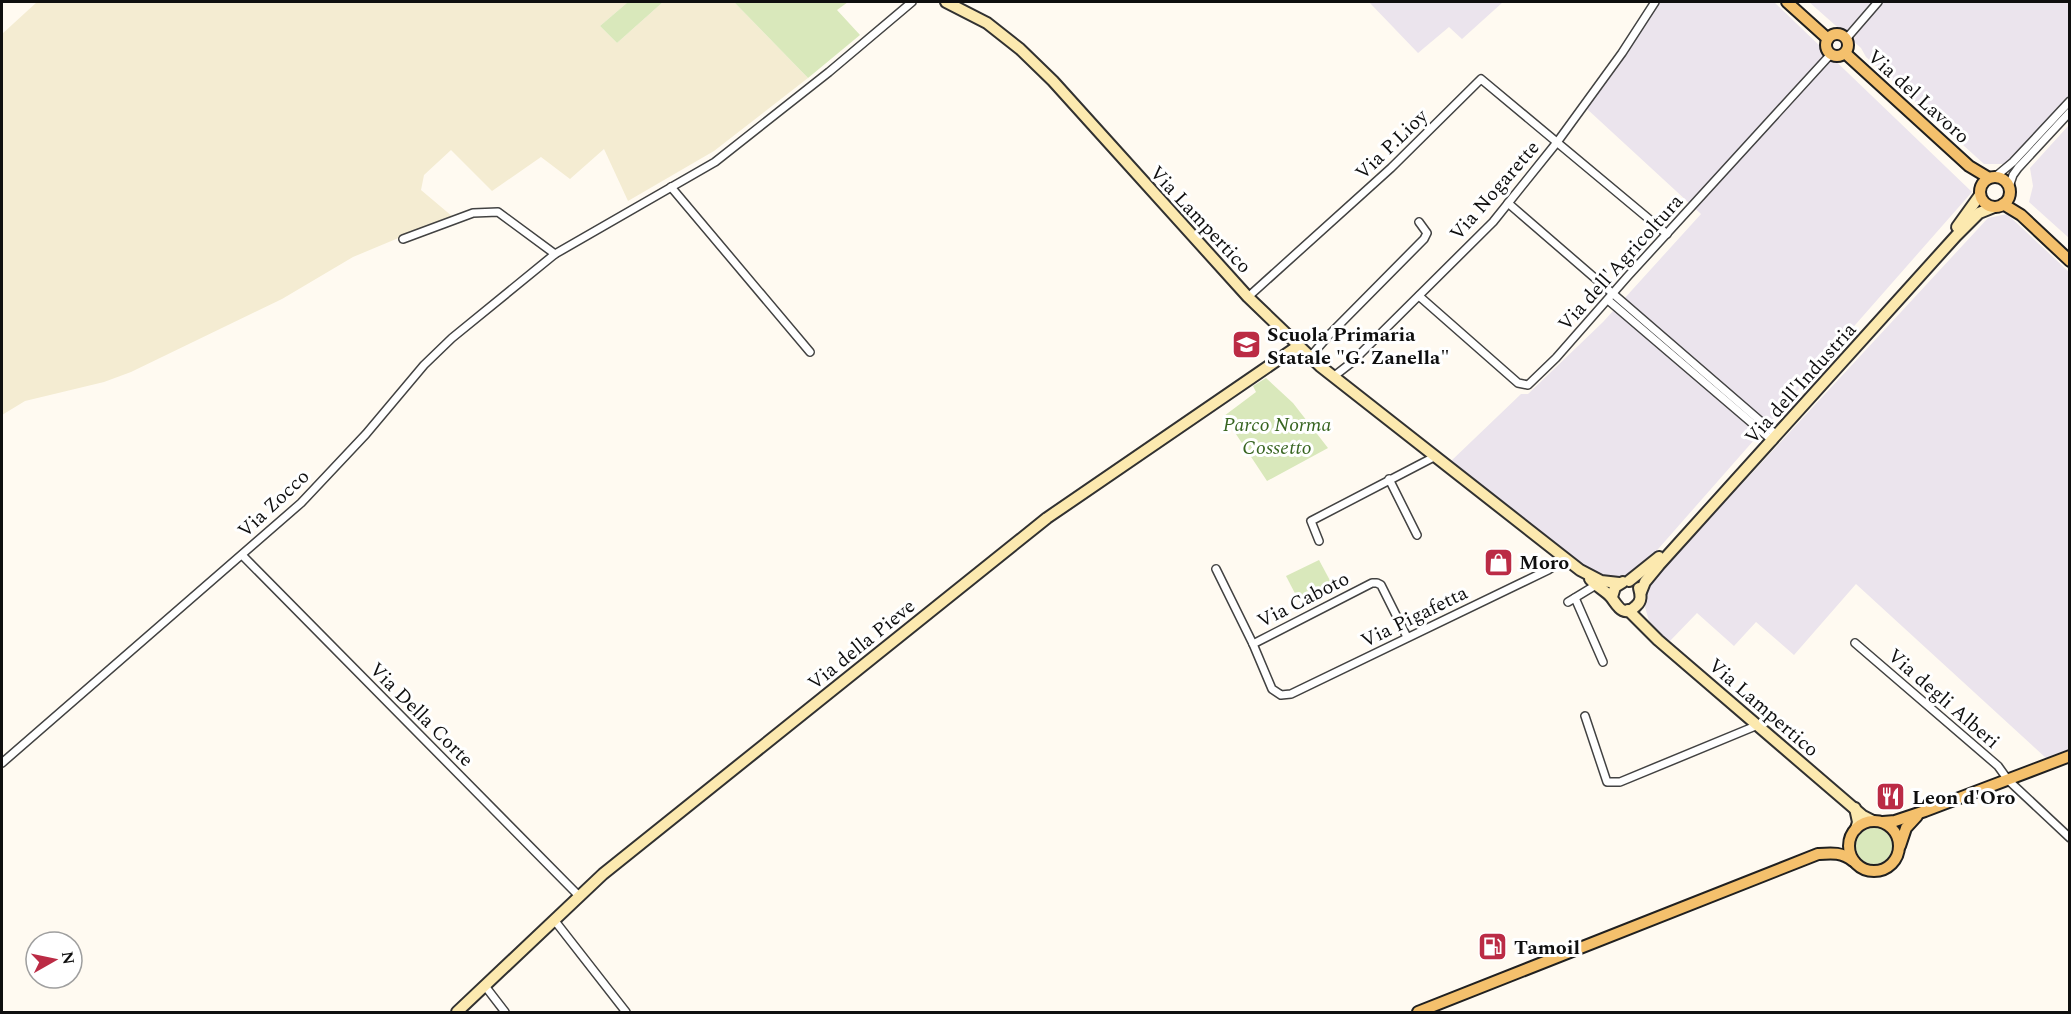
<svg xmlns="http://www.w3.org/2000/svg" width="2071" height="1014" viewBox="0 0 2071 1014" font-family="Spectral,serif">
	<style>
		.industrial { fill: #ebe4ed }
		.farmland { fill: #f4ecd2 }
		.green { fill: #d9e8bb }
		.lines { fill: none; stroke-linecap: round; stroke-linejoin: round }
		.street-casing { stroke: #424242; stroke-width: 10 }
		.secondary-casing { stroke: #313131; stroke-width: 14 }
		.primary-casing { stroke: #202020; stroke-width: 14 }
		.street { stroke: #fff; stroke-width: 7 }
		.secondary { stroke: #fce9af; stroke-width: 10 }
		.primary { stroke: #f4c06c; stroke-width: 10 }
		.labels { text-anchor: middle; stroke-width: 6; stroke-linejoin: round; paint-order: stroke }
		.street-label { font-size: 20px; fill: #0f0f0f; stroke: #fff }
		.poi-label { font-size: 20px; font-weight: bold; fill: #0f0f0f; stroke: #fff; text-anchor: start }
		.park-label { font-size: 20px; font-style: italic; fill: #386521; stroke: #fff }
	</style>
	<rect width="100%" height="100%" fill="#fffaf1"/>
	<g class="industrial">
		<polygon points="1369,2 1503,2 1462,39 1449,27 1418,53"/>
		<polygon points="1658,2 1774,2 1972,192 1652,556 1631,575 1606,579 1588,571 1450,462 1521,394 1528,394 1603,322 1701,214 1587,109"/>
		<polygon points="1809,2 2069,2 2069,95 2014,156 2004,164 1984,164 1866,57 1861,48"/>
		<polygon points="2069,125 2069,238 2029,202 2033,186 2030,168"/>
		<polygon points="2007,214 2069,272 2069,749 2046,758 1856,584 1794,655 1756,622 1734,646 1697,613 1669,642 1649,621 1645,607 1649,587 1664,568 1988,218"/>
	</g>
	<polygon class="farmland" points="37,2 628,2 600,26 617,43 663,2 734,2 808,78 714,151 628,201 604,149 570,179 541,157 492,191 451,150 424,175 421,190 453,217 448,220 420,229 353,257 282,299 131,372 104,382 25,401 2,415 2,34"/>
	<g class="green">
		<polygon points="628,2 663,2 617,43 600,26"/>
		<polygon points="734,2 848,2 837,10 860,35 808,78"/>
		<polygon points="1266,378 1293,403 1328,448 1267,481 1224,416 1256,392 1253,386"/>
		<polygon points="1319,560 1334,588 1301,605 1286,576"/>
		<circle cx="1874" cy="846" r="18"/>
	</g>
	<g class="lines">
		<defs>
			<g id="street">
				<polyline points="1846,39 1878,2"/>
				<polyline points="1995,177 2013,162 2070,101"/>
				<polyline points="671,187 810,352"/>
				<polyline points="2009,187 2013,175 2018,168 2070,112"/>
				<polyline points="1508,203 1773,432"/>
				<polyline points="403,239 473,213 498,212 555,254"/>
				<polyline points="1419,296 1518,383 1528,385 1556,358 1628,276 1831,54"/>
				<polyline points="1248,297 1391,168 1481,79 1667,234"/>
				<polyline points="1608,300 1773,441"/>
				<polyline points="1310,357 1330,334 1424,239 1427,233 1419,222"/>
				<polyline points="1333,377 1351,363 1493,222 1558,141 1622,53 1655,2"/>
				<polyline points="1389,479 1417,535"/>
				<polyline points="1319,541 1311,521 1434,457"/>
				<polyline points="242,555 579,896"/>
				<polyline points="1216,569 1253,644 1272,689 1281,695 1291,694 1548,570 1565,559"/>
				<polyline points="1575,598 1603,662"/>
				<polyline points="1568,602 1596,585"/>
				<polyline points="1855,643 1998,766 2008,780 2070,838"/>
				<polyline points="1253,644 1372,583 1377,583 1381,585 1407,637"/>
				<polyline points="1585,716 1607,782 1620,782 1758,725"/>
				<polyline points="2,763 301,503 366,434 424,365 452,338 555,254 715,162 829,72 912,2"/>
				<polyline points="555,921 626,1012"/>
				<polyline points="485,986 505,1012"/>
			</g>
			<g id="secondary">
				<polyline points="946,2 987,23 1020,49 1053,81 1248,297 1320,366 1580,570 1601,581 1619,583"/>
				<polyline points="1957,227 1980,195"/>
				<path d="M1590 579C1596 586 1604 590 1610 596 1616 602 1622 620 1636 606 1642 601 1641 595 1639 588"/>
				<polyline points="1629,581 1659,557"/>
				<polyline points="1641,592 1645,582 1659,565 1956,236 1979,213 1994,207"/>
				<polyline points="1612,597 1615,587 1623,582"/>
				<polyline points="1628,610 1658,640 1863,816 1873,821"/>
				<polyline points="1855,808 1858,822 1856,829"/>
				<polyline points="457,1012 603,874 1047,518 1298,346"/>
			</g>
			<g id="primary">
				<polyline points="1787,2 1828,39"/>
				<circle cx="1837" cy="45" r="11"/>
				<polyline points="1845,53 1969,166 1989,178"/>
				<circle cx="1995" cy="192" r="15"/>
				<polyline points="2003,204 2021,215 2070,261"/>
				<circle cx="1874" cy="846" r="25"/>
				<polyline points="1883,822 1895,821 1925,811 2070,756"/>
				<polyline points="1900,846 1906,828 1917,816"/>
				<path d="M1418 1012 1818 854C1832 853 1842 852 1853 861"/>
			</g>
		</defs>
		<use href="#street" class="street-casing"/>
		<use href="#secondary" class="secondary-casing"/>
		<use href="#primary" class="primary-casing"/>
		<use href="#street" class="street"/>
		<use href="#secondary" class="secondary"/>
		<use href="#primary" class="primary"/>
	</g>
	<defs>
		<symbol id="school-square" viewBox="-11 -11 22 22"><rect x="-9" y="-9" width="18" height="18" rx="4" fill="#bb2b45" stroke="#fff"/><path d="M0-5L7-2L0 1L-7-2ZM-4 1L0 2.5L4 1V4Q0 6-4 4Z" fill="#fff"/></symbol>
		<symbol id="shop-square" viewBox="-11 -11 22 22"><rect x="-9" y="-9" width="18" height="18" rx="4" fill="#bb2b45" stroke="#fff"/><path d="M-5-2.5h2.3a2.7 3.5 0 0 1 5.4 0H5L5.5 6h-11ZM-1.5-2.5h3a1.5 2.3 0 0 0-3 0Z" fill="#fff"/></symbol>
		<symbol id="restaurant-square" viewBox="-11 -11 22 22"><rect x="-9" y="-9" width="18" height="18" rx="4" fill="#bb2b45" stroke="#fff"/><path d="M-5-6h1v4h1v-4h1v4h1v-4h1v5L-1.5 .5V6h-2V.5L-5-1ZM5-6V6H3V1.5H1.5Q1.5-4 5-6Z" fill="#fff"/></symbol>
		<symbol id="fuel-square" viewBox="-11 -11 22 22"><rect x="-9" y="-9" width="18" height="18" rx="4" fill="#bb2b45" stroke="#fff"/><path d="M-5.5-6h7V0h2V4h1.3V-2.5L3-4.5l.8-.8L6-3V5H2.5V1h-1V6h-7ZM-4.2-4.7v3.2H.2V-4.7Z" fill="#fff"/></symbol>
	</defs>
	<g fill-rule="evenodd">
		<use href="#school-square" x="1230" y="328" width="33" height="33"/>
		<use href="#shop-square" x="1482" y="546" width="33" height="33"/>
		<use href="#restaurant-square" x="1874" y="780" width="33" height="33"/>
		<use href="#fuel-square" x="1476" y="930" width="33" height="33"/>
	</g>
	<g class="labels">
		<g class="street-label">
			<text transform="translate(1919 96) rotate(42)" y="7">Via del Lavoro</text>
			<text transform="translate(1391 144) rotate(-44)" y="7">Via P.Lioy</text>
			<text transform="translate(1494 190) rotate(-49)" y="7">Via Nogarette</text>
			<text transform="translate(1201 219) rotate(47)" y="7">Via Lampertico</text>
			<text transform="translate(1620 262) rotate(-48)" y="7">Via dell'Agricoltura</text>
			<text transform="translate(1800 383) rotate(-48)" y="7">Via dell'Industria</text>
			<text transform="translate(273 503) rotate(-43)" y="7">Via Zocco</text>
			<text transform="translate(1303 599) rotate(-27)" y="7">Via Caboto</text>
			<text transform="translate(1414 616) rotate(-26)" y="7">Via Pigafetta</text>
			<text transform="translate(861 644) rotate(-39)" y="7">Via della Pieve</text>
			<text transform="translate(1944 698) rotate(41)" y="7">Via degli Alberi</text>
			<text transform="translate(1764 707) rotate(41)" y="7">Via Lampertico</text>
			<text transform="translate(422 714) rotate(45)" y="7">Via Della Corte</text>
		</g>
		<g class="poi-label">
			<text x="1267" y="341">Scuola Primaria<tspan x="1267" dy="23">Statale "G. Zanella"</tspan></text>
			<text x="1519" y="569">Moro</text>
			<text x="1912" y="804">Leon d'Oro</text>
			<text x="1514" y="954">Tamoil</text>
		</g>
		<g class="park-label">
			<text x="1277" y="431">Parco Norma<tspan x="1277" dy="23">Cossetto</tspan></text>
		</g>
	</g>
	<rect width="2071" height="1014" fill="none" stroke="#0f0f0f" stroke-width="6"/>
	<g transform="translate(54 960) rotate(81)"><circle r="28" fill="#ffffff" stroke="#9f9f9f" stroke-width="1.5"/>
	<path d="M0-4.5L10 22L0 15L-10 22Z" fill="#bb2b45"/>
	<text y="-9" font-size="16" font-weight="bold" text-anchor="middle" fill="#0f0f0f">N</text>
	</g>
</svg>
